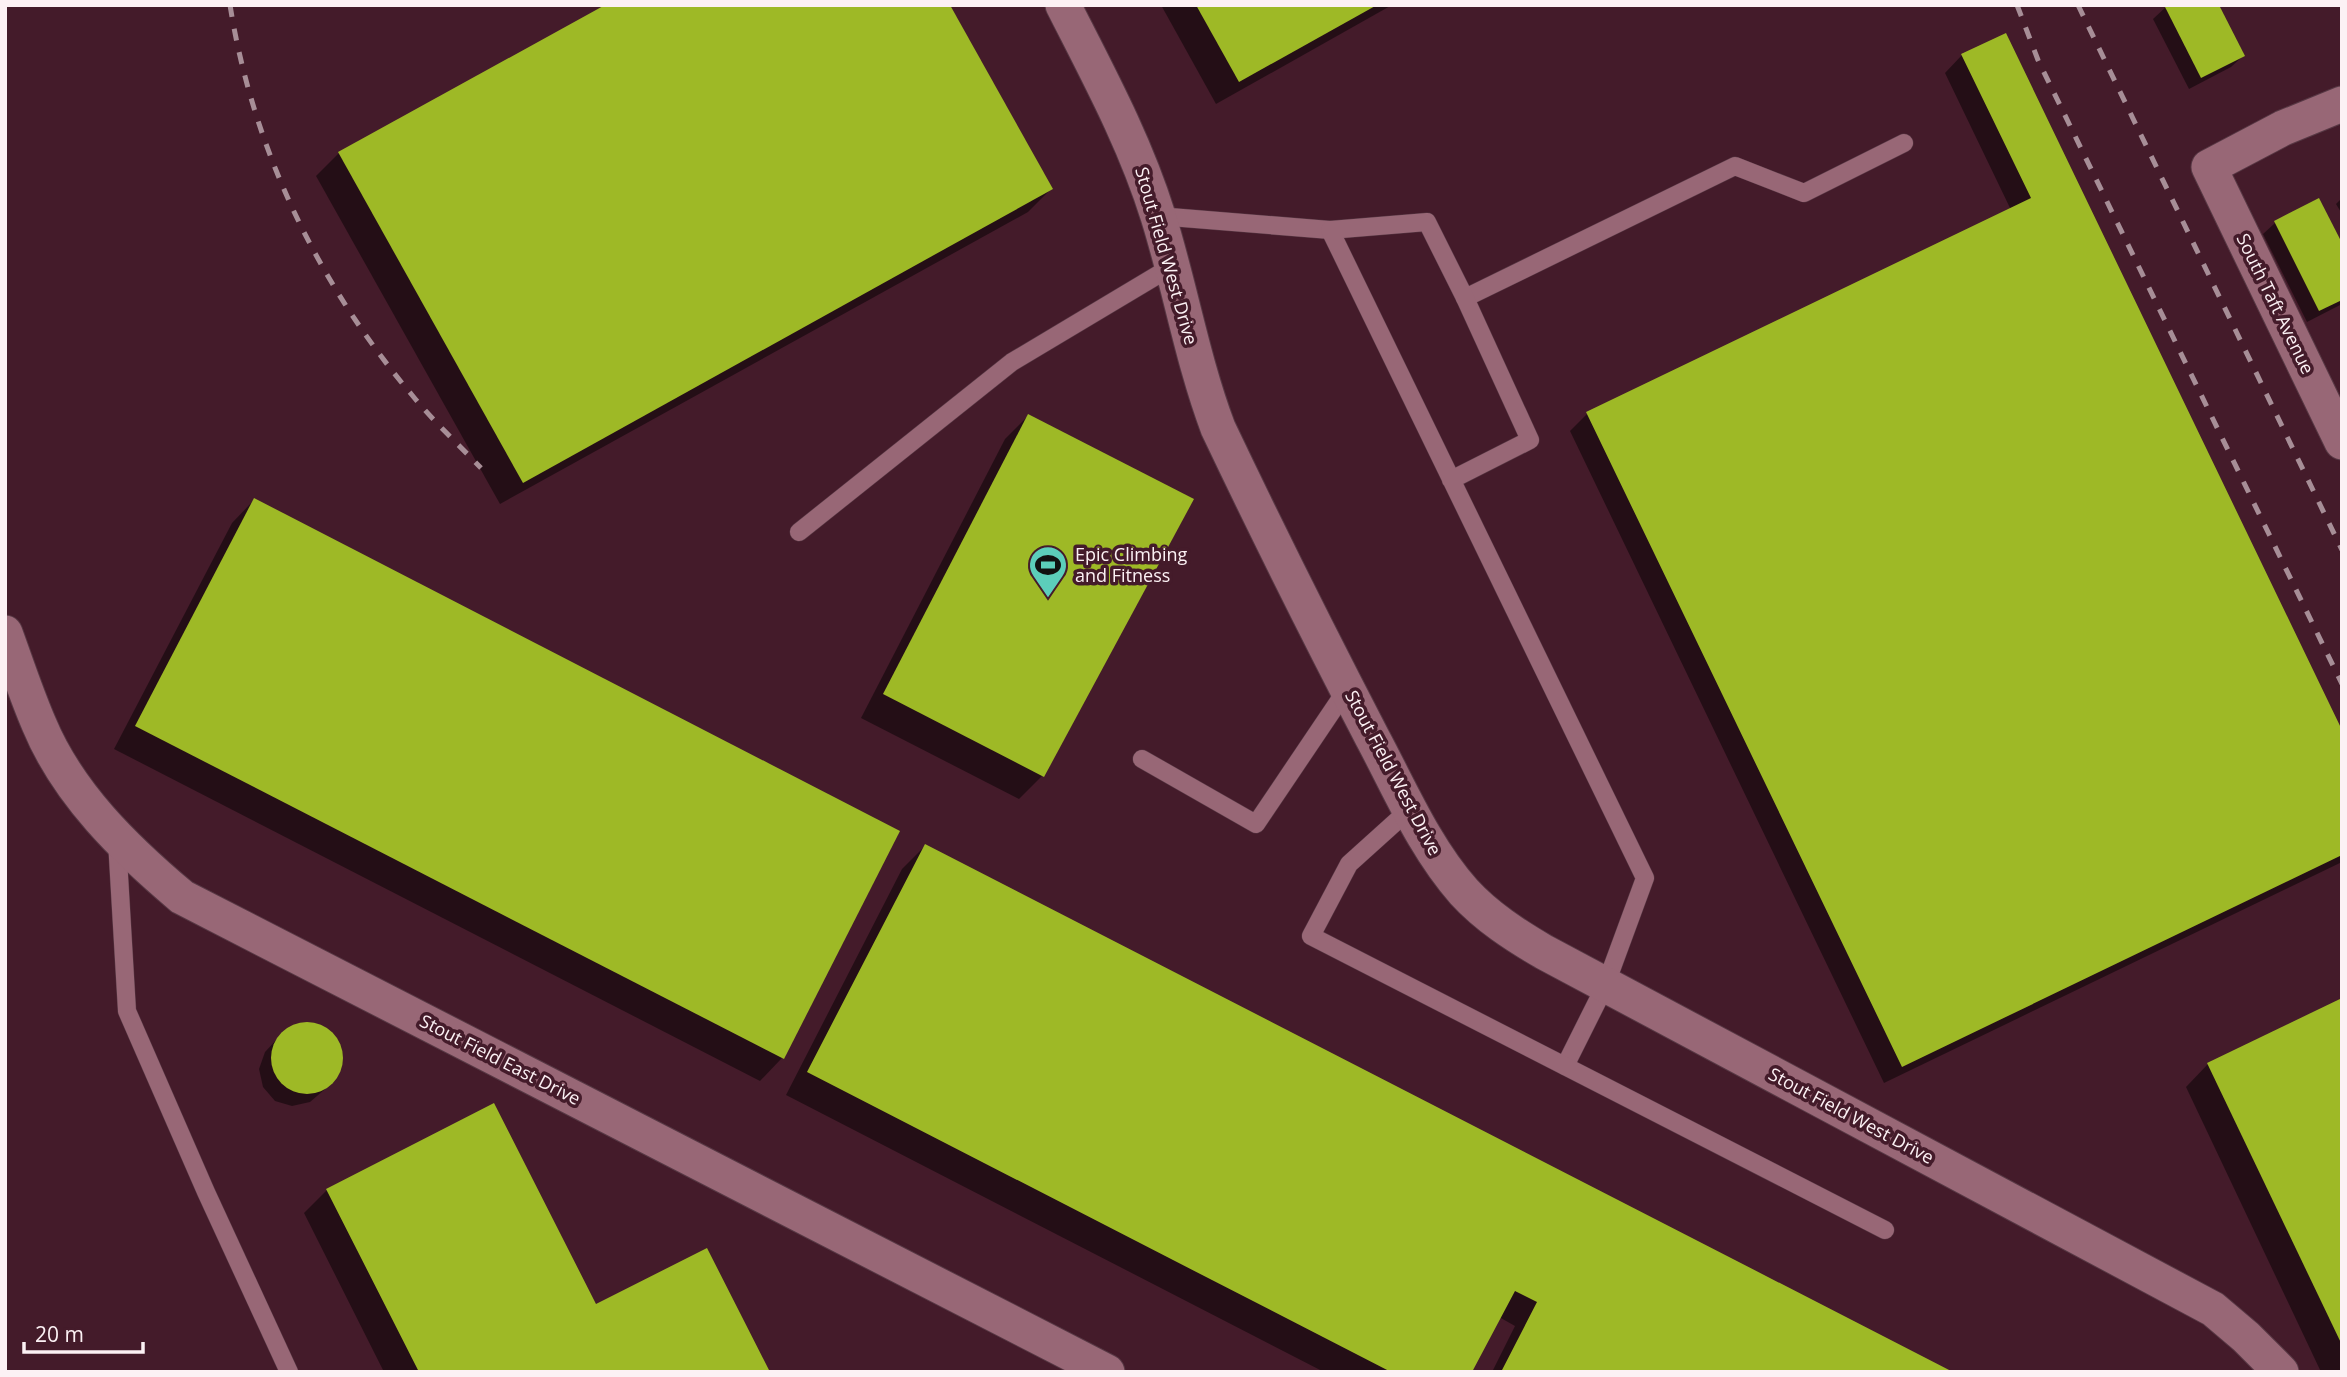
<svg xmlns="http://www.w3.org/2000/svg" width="2347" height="1377" viewBox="0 0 2347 1377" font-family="'Open Sans',sans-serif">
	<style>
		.shadow { fill: #0007 }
		.building { fill: #9eb926 }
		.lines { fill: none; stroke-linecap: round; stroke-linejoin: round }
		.service-casing { stroke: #573844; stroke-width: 19 }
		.minor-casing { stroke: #573844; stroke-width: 37 }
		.service { stroke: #986776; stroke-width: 18 }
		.minor { stroke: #986776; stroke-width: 35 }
		.rail { stroke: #a78e97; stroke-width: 5; stroke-dasharray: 12 12; stroke-linecap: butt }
		.labels { text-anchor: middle; stroke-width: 7; stroke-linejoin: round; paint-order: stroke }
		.street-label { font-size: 18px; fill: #fcf1f4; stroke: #441b2a }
		.poi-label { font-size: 18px; fill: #fcf1f4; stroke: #441b2a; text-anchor: start }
	</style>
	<rect width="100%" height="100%" fill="#441b2a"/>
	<g class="shadow">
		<polygon points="1161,5 1392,5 1216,104"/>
		<polygon points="2168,5 2243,56 2231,67 2189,89 2153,19"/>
		<polygon points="1962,55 2342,734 2342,862 1884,1083 1570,431 1587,414 2011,210 1945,73"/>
		<polygon points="339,153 1051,189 1028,212 500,504 316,176"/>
		<polygon points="2342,198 2342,214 2336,204"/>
		<polygon points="2318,201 2342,247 2342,304 2307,322 2263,234 2275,223"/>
		<polygon points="1028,416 1042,776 1019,799 861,718 1005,439"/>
		<polygon points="254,500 782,1058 760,1081 114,749 232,523"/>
		<polygon points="925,846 1949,1372 1492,1372 1515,1326 1499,1317 1470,1372 1324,1372 786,1095 902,869"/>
		<polygon points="2342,1000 2342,1372 2321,1372 2186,1087 2208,1064"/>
		<polygon points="308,1023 326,1029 338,1042 342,1060 336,1078 324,1090 310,1102 292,1106 275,1101 263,1087 259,1069 265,1052 277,1039 291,1027"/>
		<polygon points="327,1190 595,1307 768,1372 384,1372 304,1213"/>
	</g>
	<g class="building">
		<polygon points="605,5 950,5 1053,189 523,483 338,152"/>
		<polygon points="1196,5 1377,5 1239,82"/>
		<polygon points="2164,5 2219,5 2245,56 2201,78"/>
		<polygon points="2006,33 2342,730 2342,855 1902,1067 1586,412 2031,198 1961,54"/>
		<polygon points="2319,198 2342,243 2342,300 2319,311 2274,221"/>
		<polygon points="1028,414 1194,499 1044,777 883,694"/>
		<polygon points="254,498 900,831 784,1059 135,726"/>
		<polygon points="925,844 1953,1372 1501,1372 1537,1302 1515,1291 1472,1372 1391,1372 807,1072"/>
		<polygon points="2342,998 2342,1345 2207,1063"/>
		<circle cx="307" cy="1058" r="36"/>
		<polygon points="494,1103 596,1304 707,1248 770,1372 419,1372 326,1189"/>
	</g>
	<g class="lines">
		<defs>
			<g id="service">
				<polyline points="1158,216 1330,230"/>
				<polyline points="1465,298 1735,166 1804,193 1904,143"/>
				<polyline points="1451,480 1530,440 1465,298 1427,222 1330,230 1645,878 1606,984 1565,1066"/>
				<polyline points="799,532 1012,362 1171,267"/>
				<polyline points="1142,759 1256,824 1347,689"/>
				<polyline points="1410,809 1349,864 1311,936 1885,1230"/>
				<polyline points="117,841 127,1011 206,1192 289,1372"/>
			</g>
			<g id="minor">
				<path d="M1063 5C1098 74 1135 142 1158 216 1180 286 1192 359 1218 428 1267 531 1319 635 1372 737 1400 789 1424 847 1464 892 1487 917 1515 935 1544 952L2213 1309 2246 1337 2281 1372"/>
				<polyline points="2342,104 2283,128 2209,167 2342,442"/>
				<path d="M5 633C16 663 26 694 39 724 68 794 125 849 182 897L1107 1372"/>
			</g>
		</defs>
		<use href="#service" class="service-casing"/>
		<use href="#minor" class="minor-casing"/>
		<use href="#service" class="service"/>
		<use href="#minor" class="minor"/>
		<g class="rail">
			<path d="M230 5C253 149 318 284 412 395 433 421 458 444 481 468"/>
			<polyline points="2017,5 2038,60 2342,684"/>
			<polyline points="2078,5 2342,550"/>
		</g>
	</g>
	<defs>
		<symbol id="stadium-pin" viewBox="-11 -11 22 30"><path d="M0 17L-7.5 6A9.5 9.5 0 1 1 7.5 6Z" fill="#5cceba" stroke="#441b2a"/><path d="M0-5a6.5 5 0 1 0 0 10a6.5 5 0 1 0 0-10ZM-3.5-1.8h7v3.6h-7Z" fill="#111"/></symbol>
	</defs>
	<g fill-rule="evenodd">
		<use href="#stadium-pin" x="1026" y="543" width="44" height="60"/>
	</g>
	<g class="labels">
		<g class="street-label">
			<text transform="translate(1166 256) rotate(74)" y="6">Stout Field West Drive</text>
			<text transform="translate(2275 304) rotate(64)" y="6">South Taft Avenue</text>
			<text transform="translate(1393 773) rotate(62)" y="6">Stout Field West Drive</text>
			<text transform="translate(500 1060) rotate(27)" y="6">Stout Field East Drive</text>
			<text transform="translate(1851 1116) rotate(28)" y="6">Stout Field West Drive</text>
		</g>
		<g class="poi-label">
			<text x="1075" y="561">Epic Climbing<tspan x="1075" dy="21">and Fitness</tspan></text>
		</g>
	</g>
	<rect width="2347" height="1377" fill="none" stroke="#fcf1f4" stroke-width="14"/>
	<path d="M24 1342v10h119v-10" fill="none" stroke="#fcf1f4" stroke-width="3.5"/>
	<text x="35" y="1342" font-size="21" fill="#fcf1f4" stroke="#441b2a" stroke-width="5" paint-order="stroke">20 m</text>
</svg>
